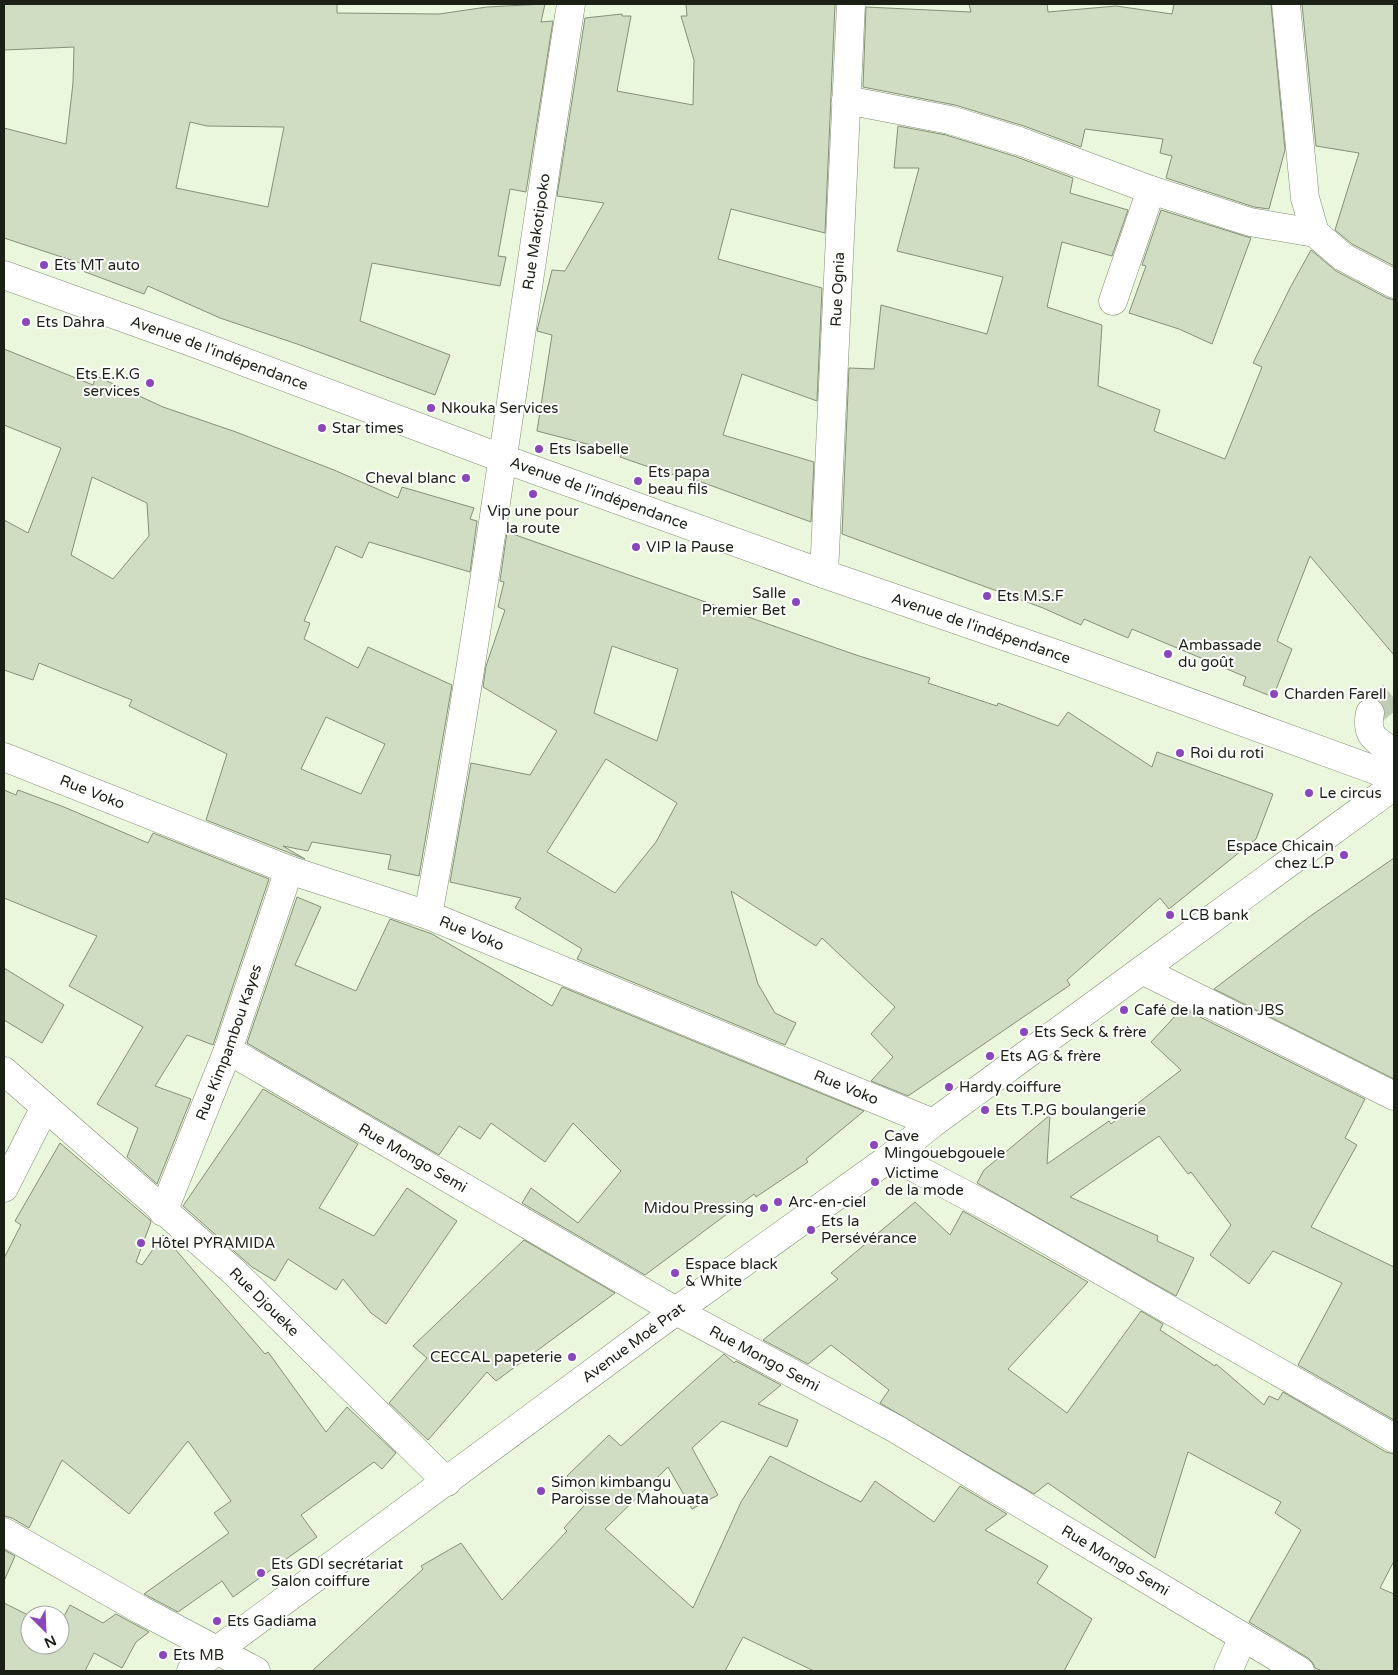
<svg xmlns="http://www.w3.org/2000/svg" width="1398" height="1675" viewBox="0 0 1398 1675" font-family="'Varela Round',sans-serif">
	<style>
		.building { fill: #d1ddc3; stroke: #849077; fill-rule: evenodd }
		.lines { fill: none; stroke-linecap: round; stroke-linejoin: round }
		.minor-tunnel { stroke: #c1ccb4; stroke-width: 28; stroke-dasharray: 28 14; stroke-linecap: butt }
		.minor-casing { stroke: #818d74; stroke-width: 29 }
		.minor { stroke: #fff; stroke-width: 28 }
		.poi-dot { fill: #8a47bb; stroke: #fff; stroke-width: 2 }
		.labels { text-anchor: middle; stroke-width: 4; stroke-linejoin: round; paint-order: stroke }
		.street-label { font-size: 15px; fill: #1b2016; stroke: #fff }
		.poi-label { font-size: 15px; fill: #1b2016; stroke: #fff; text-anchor: start }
	</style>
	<rect width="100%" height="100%" fill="#eaf7dc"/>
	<g class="building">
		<path d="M4 4H337V13L439 14 487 7 545 4 541 22 553 21 526 192 510 189 498 256 506 257 500 286 372 263 360 321 450 355 435 395 300 345 220 318 148 286 144 294 80 270 83 264 4 238V128L66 144 73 83 74 47 4 50ZM190 122 207 126 284 127 268 207 176 188Z"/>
		<polygon points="686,4 835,4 825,233 731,209 718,259 822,288 817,401 742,374 723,435 814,462 811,522 704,483 672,474 672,475 620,457 622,453 537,431 552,335 537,331 552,270 565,271 604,203 557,196 585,18 622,14 622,16 631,16 617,91 693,105 694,60 681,16 687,16"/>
		<polygon points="969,4 1047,4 1048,12 1116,6 1172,14 1174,4 1271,4 1285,150 1269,209 1254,207 1166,178 1172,156 1160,153 1163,139 1085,129 1081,147 1024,126 955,105 863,87 866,7 971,12"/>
		<polygon points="1302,4 1394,4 1394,266 1352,244 1335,230 1359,153 1316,146"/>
		<polygon points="898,126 946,135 1014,156 1073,178 1070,193 1128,210 1112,256 1062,242 1047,307 1102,325 1098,386 1160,410 1154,431 1225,459 1262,367 1253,363 1290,288 1311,250 1336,271 1387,298 1394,300 1394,655 1310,556 1277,641 1292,649 1273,697 1243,685 1246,677 1132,629 1128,638 1084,619 1081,625 1043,608 842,534 849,368 874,369 881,305 987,334 1003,277 897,251 919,168 894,168"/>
		<polygon points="1161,210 1251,238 1212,344 1179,329 1129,313 1146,266 1142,265"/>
		<path d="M4 349 93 385 96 376 163 407 236 432 334 470 398 498 402 487 474 508 470 519 477 521 470 572 369 542 362 558 336 546 304 621 310 623 304 639 358 668 368 647 452 685 419 876 388 869 391 855 312 842 308 851 283 846 305 859 206 820 227 754 129 706 132 700 39 663 33 680 4 670V520L28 533 61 448 4 425ZM92 477 147 503 149 536 113 579 71 555ZM326 717 385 744 361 794 301 769Z"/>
		<path d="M507 532 856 655 930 678 928 683 997 706 998 703 1058 726 1068 712 1152 767 1157 752 1273 794 1256 839 1169 909 1160 898 1067 980 1070 985 908 1096 871 1081 893 1057 871 1034 895 1007 822 938 816 946 731 891 758 984 775 1013 796 1023 785 1045 577 959 582 949 515 908 521 898 450 882 471 763 530 775 557 731 483 687 486 666 505 610 498 607 504 582 500 581ZM612 646 678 669 657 741 594 713ZM606 759 677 803 656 842 615 893 547 852Z"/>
		<polygon points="4,790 16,795 18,790 64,807 148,843 153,833 269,879 213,1045 187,1035 155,1086 191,1099 157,1184 127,1157 138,1128 97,1104 143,1027 69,986 97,936 4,898"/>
		<polygon points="1394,858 1394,1079 1214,989 1309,917"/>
		<polygon points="297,897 321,907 295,965 356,991 390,919 432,934 499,973 552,1006 562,987 864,1111 806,1159 808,1162 756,1197 754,1194 645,1275 522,1203 531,1188 578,1223 621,1171 573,1123 545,1162 491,1123 480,1139 459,1126 439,1155 247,1043"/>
		<polygon points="4,968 64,1005 42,1043 4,1020"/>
		<polygon points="1186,1010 1365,1099 1345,1138 1357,1145 1311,1227 1394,1267 1394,1420 1298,1365 1342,1283 1273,1251 1249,1284 1210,1255 1231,1225 1191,1172 1188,1174 1159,1136 1070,1197 1158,1236 1157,1241 1194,1258 1176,1296 977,1183 984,1170 1050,1115 1047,1164 1109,1121 1111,1124 1181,1070 1151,1042 1178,1013 1180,1015"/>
		<polygon points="263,1089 358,1144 319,1208 374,1236 407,1188 457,1221 386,1324 371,1313 343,1279 336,1290 288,1259 275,1281 252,1267 183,1206"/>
		<polygon points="60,1143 150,1220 151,1222 136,1262 142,1265 163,1235 265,1354 268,1352 326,1432 347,1407 396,1453 382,1469 374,1462 301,1515 317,1537 233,1597 222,1581 178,1612 144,1594 229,1533 214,1513 231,1501 188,1441 129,1514 62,1460 29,1528 12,1518 4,1516 4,1258 21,1225 15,1221"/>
		<polygon points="915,1202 950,1235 963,1211 1088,1282 1008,1369 1067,1413 1141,1311 1163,1324 1160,1330 1215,1366 1216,1364 1264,1405 1269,1396 1278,1400 1283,1392 1386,1452 1394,1454 1394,1561 1380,1588 1394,1594 1394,1671 1322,1671 1315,1668 1313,1663 1308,1658 1249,1622 1301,1530 1275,1513 1281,1502 1188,1452 1155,1558 1048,1483 1034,1494 880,1403 889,1390 831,1345 808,1364 763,1340 838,1279 831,1273"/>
		<polygon points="524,1240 615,1293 496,1381 487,1372 428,1440 389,1403 427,1358 413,1346"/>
		<polygon points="724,1354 734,1363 736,1361 781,1385 758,1404 798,1420 787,1447 722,1421 692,1448 718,1495 692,1509 668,1467 605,1529 693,1608 741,1502 770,1456 861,1502 875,1481 934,1522 960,1486 1007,1514 985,1530 1048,1566 1037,1583 1092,1619 1064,1671 814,1671 743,1637 725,1671 312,1671 423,1569 421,1566 461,1543 502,1600 567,1531 564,1528 590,1499 567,1476 609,1435 621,1446"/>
		<polygon points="4,1550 15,1556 4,1581"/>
		<polygon points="4,1603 30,1616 30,1645 60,1645 60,1624 70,1605 103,1623 116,1614 149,1632 136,1642 122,1668 94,1653 85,1671 4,1671"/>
	</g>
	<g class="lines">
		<polyline class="minor-tunnel" points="1370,713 1394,694"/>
		<defs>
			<g id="minor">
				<polyline points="1286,4 1305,198 1315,233"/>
				<polyline points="846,100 950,120 1019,141 1151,190 1250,222 1315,233 1343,257 1394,284"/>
				<path id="s1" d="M4 275 194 343 504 459 824 574 1062 656 1394 777"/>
				<polyline points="1113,301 1151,190"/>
				<path id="s2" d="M824 574 851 4"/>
				<path d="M1370 713C1365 737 1377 740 1394 753"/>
				<path id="s3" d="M4 757 289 870 428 915 933 1123"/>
				<path id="s4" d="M428 915C484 612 523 307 571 4"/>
				<polyline points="1142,970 1394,1096"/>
				<path id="s5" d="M228 1050 676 1311 896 1429 1300 1671"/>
				<path id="s6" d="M4 1071 233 1271 447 1482"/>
				<polyline points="892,1156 1000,1213 1394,1438"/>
				<polyline points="4,1188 45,1107"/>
				<path id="s7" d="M163 1212 228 1050 289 870"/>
				<polyline points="4,1532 141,1610 256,1671"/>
				<path id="s8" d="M191 1671 216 1651 676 1311 892 1156 933 1123 1142 970 1394 786"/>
				<polyline points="1228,1671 1243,1637"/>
			</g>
		</defs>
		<use href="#minor" class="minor-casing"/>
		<use href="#minor" class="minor"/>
	</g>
	<g class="poi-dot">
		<circle cx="44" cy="265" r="5"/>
		<circle cx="26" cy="322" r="5"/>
		<circle cx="150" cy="383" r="5"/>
		<circle cx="431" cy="408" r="5"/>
		<circle cx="322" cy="428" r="5"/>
		<circle cx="539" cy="449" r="5"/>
		<circle cx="466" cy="478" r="5"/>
		<circle cx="638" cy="481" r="5"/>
		<circle cx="533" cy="494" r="5"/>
		<circle cx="636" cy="547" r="5"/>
		<circle cx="987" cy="596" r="5"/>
		<circle cx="796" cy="602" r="5"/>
		<circle cx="1168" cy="654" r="5"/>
		<circle cx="1274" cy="694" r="5"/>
		<circle cx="1180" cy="753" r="5"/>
		<circle cx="1309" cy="793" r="5"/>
		<circle cx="1344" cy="855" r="5"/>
		<circle cx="1170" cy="915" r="5"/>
		<circle cx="1124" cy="1010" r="5"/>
		<circle cx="1024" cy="1032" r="5"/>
		<circle cx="990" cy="1056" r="5"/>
		<circle cx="949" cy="1087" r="5"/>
		<circle cx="985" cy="1110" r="5"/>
		<circle cx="874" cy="1145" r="5"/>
		<circle cx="875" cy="1182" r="5"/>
		<circle cx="778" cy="1202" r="5"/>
		<circle cx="764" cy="1208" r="5"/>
		<circle cx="811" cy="1230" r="5"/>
		<circle cx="141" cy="1243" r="5"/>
		<circle cx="675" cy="1273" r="5"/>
		<circle cx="572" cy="1357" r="5"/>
		<circle cx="541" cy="1491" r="5"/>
		<circle cx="261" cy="1573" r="5"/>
		<circle cx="217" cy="1621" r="5"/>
		<circle cx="163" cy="1655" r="5"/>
	</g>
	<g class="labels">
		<g class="street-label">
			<text dy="5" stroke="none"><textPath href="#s4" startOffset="692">Rue Makotipoko</textPath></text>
			<text dy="5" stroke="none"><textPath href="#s2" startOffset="285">Rue Ognia</textPath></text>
			<text dy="5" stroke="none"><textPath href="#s1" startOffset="229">Avenue de l'indépendance</textPath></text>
			<text dy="5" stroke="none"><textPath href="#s1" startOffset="634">Avenue de l'indépendance</textPath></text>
			<text dy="5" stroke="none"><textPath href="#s1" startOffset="1039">Avenue de l'indépendance</textPath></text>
			<text dy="5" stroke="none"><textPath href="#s3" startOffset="95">Rue Voko</textPath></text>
			<text dy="5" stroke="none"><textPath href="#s3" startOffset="500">Rue Voko</textPath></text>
			<text dy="5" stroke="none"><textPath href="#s7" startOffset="182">Rue Kimpambou Kayes</textPath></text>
			<text dy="5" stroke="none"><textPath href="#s3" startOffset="905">Rue Voko</textPath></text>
			<text dy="5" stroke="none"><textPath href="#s5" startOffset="214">Rue Mongo Semi</textPath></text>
			<text dy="5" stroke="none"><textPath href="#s6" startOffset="348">Rue Djoueke</textPath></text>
			<text dy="5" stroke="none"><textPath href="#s8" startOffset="551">Avenue Moé Prat</textPath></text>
			<text dy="5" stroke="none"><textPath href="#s5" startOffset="619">Rue Mongo Semi</textPath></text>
			<text dy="5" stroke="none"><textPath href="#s5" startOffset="1024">Rue Mongo Semi</textPath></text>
		</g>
		<g class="poi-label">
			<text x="54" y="270">Ets MT auto</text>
			<text x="36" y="327">Ets Dahra</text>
			<text x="140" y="379" text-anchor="end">Ets E.K.G<tspan x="140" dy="17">services</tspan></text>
			<text x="441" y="413">Nkouka Services</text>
			<text x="332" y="433">Star times</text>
			<text x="549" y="454">Ets Isabelle</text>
			<text x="648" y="477">Ets papa<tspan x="648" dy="17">beau fils</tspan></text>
			<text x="456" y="483" text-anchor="end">Cheval blanc</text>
			<text x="533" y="516" text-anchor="middle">Vip une pour<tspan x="533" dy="17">la route</tspan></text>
			<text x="646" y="552">VIP la Pause</text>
			<text x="786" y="598" text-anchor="end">Salle<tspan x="786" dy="17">Premier Bet</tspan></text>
			<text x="997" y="601">Ets M.S.F</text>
			<text x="1178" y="650">Ambassade<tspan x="1178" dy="17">du goût</tspan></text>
			<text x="1284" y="699">Charden Farell</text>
			<text x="1190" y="758">Roi du roti</text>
			<text x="1319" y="798">Le circus</text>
			<text x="1334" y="851" text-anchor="end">Espace Chicain<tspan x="1334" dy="17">chez L.P</tspan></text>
			<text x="1180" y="920">LCB bank</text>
			<text x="1134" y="1015">Café de la nation JBS</text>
			<text x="1034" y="1037">Ets Seck &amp; frère</text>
			<text x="1000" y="1061">Ets AG &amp; frère</text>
			<text x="959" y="1092">Hardy coiffure</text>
			<text x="995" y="1115">Ets T.P.G boulangerie</text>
			<text x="884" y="1141">Cave<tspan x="884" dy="17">Mingouebgouele</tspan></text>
			<text x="885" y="1178">Victime<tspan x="885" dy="17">de la mode</tspan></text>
			<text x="788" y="1207">Arc-en-ciel</text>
			<text x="754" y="1213" text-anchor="end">Midou Pressing</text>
			<text x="821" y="1226">Ets la<tspan x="821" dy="17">Persévérance</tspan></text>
			<text x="151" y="1248">Hôtel PYRAMIDA</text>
			<text x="685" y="1269">Espace black<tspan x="685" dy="17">&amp; White</tspan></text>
			<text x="562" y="1362" text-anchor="end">CECCAL papeterie</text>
			<text x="551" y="1487">Simon kimbangu<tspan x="551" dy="17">Paroisse de Mahouata</tspan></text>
			<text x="271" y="1569">Ets GDI secrétariat<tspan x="271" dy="17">Salon coiffure</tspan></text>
			<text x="227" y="1626">Ets Gadiama</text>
			<text x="173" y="1660">Ets MB</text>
		</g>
	</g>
	<rect width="1398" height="1675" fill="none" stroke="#1b2016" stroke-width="10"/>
	<g transform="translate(45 1630) rotate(156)"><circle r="24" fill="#ffffff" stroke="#a4a6a2"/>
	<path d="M0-4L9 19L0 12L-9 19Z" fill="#8a47bb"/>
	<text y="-8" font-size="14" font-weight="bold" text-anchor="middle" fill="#1b2016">N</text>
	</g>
</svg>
